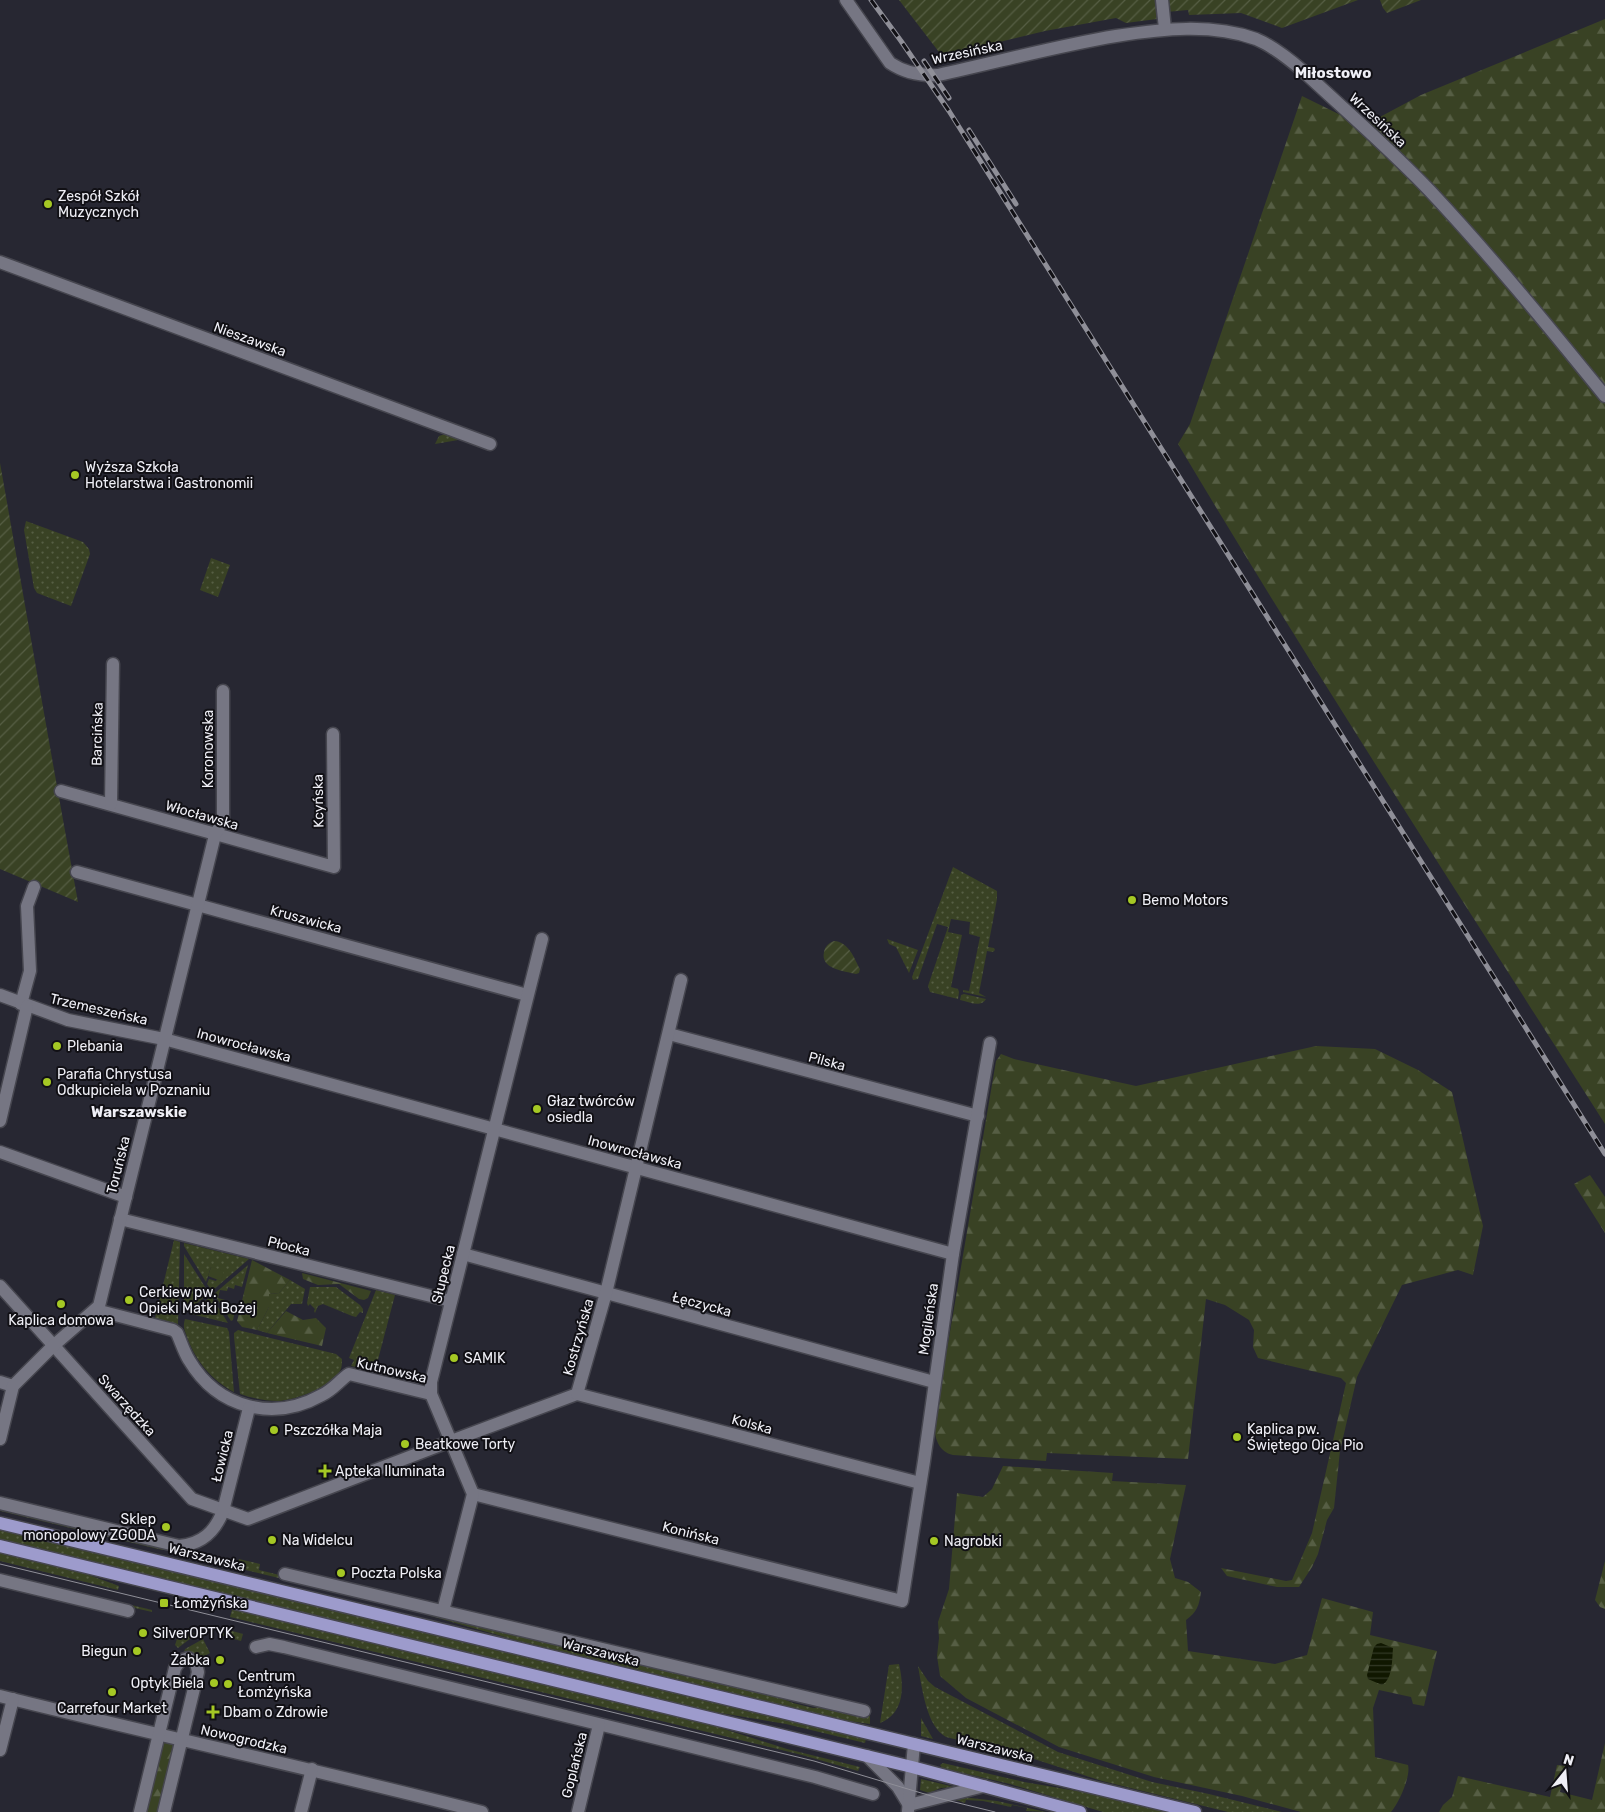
<svg xmlns="http://www.w3.org/2000/svg" width="1605" height="1812" viewBox="0 0 1605 1812" font-family="Rubik,sans-serif">
	<style>
		.grass { fill: url(#grass-dots) }
		.forest { fill: url(#forest-firs) }
		.garden { fill: url(#garden-furrows) }
		.pitch { fill: #394224 }
		.water { fill: url(#water-rules) }
		.lines { fill: none; stroke-linecap: round; stroke-linejoin: round }
		.minor-casing { stroke: #46464f; stroke-width: 15 }
		.major-casing { stroke: #46464f; stroke-width: 15 }
		.minor { stroke: #767683; stroke-width: 12 }
		.major { stroke: #9d9bcc; stroke-width: 12 }
		.tram { stroke: #8f8f98; stroke-width: 1 }
		.rail-casing { stroke: #8f8f98; stroke-width: 5 }
		.rail { stroke: #111015; stroke-width: 3; stroke-dasharray: 9; stroke-linecap: butt }
		.poi-dot { fill: #a5c824; stroke: #111015; stroke-width: 2 }
		.labels { text-anchor: middle; stroke-width: 4; stroke-linejoin: round; paint-order: stroke }
		.street-label { font-size: 14px; fill: #efeff6; stroke: #111015 }
		.poi-label { font-size: 14px; fill: #efeff6; stroke: #111015; text-anchor: start }
		.neighbourhood-label { font-size: 15px; font-weight: bold; fill: #efeff6; stroke: #111015 }
	</style>
	<defs>
		<pattern id="grass-dots" width="8" height="8" patternUnits="userSpaceOnUse" patternTransform="scale(1.25)"><rect width="8" height="8" fill="#394224"/><path d="M2 2h.1M6 6h.1" fill="none" stroke="#565e44" stroke-width="1.8" stroke-linecap="round"/></pattern>
		<pattern id="forest-firs" width="22" height="20" patternUnits="userSpaceOnUse" patternTransform="scale(1.25)"><rect width="22" height="20" fill="#394224"/><path d="M5 1l3.5 6h-7zM16 11l3.5 6h-7z" fill="#565e44"/></pattern>
		<pattern id="garden-furrows" width="10" height="10" patternUnits="userSpaceOnUse" patternTransform="scale(1.25)"><rect width="10" height="10" fill="#394224"/><path d="M-1 1l2-2M0 10L10 0M9 11l2-2" fill="none" stroke="#565e44"/></pattern>
		<pattern id="water-rules" width="6" height="5" patternUnits="userSpaceOnUse" patternTransform="scale(1.25)"><rect width="6" height="5" fill="#101700"/><path d="M0 2.5h6" fill="none" stroke="#333926"/></pattern>
	</defs>
	<rect width="100%" height="100%" fill="#272732"/>
	<g class="grass">
		<polygon points="445,434 464,439 435,444 439,436"/>
		<polygon points="26,521 83,542 89,549 90,554 71,606 37,593 34,588 24,530"/>
		<polygon points="211,558 230,565 218,597 200,590"/>
		<polygon points="953,867 997,891 997,899 988,947 994,948 995,950 993,952 987,951 979,993 986,997 963,992 963,990 969,991 980,937 969,934 970,922 951,919 948,932 962,935 951,987 958,989 959,992 958,999 930,992 928,986 948,927 937,924 918,979 913,980 912,977"/>
		<polygon points="887,939 918,950 909,973 896,947 889,944"/>
		<path d="M964 994 986 999C981 1008 969 1002 960 1000L961 995Z"/>
		<polygon points="174,1240 180,1242 178,1324 155,1318"/>
		<polygon points="184,1243 249,1259 212,1291 207,1284 209,1279 216,1281 217,1279 221,1281 211,1267 206,1282 184,1246"/>
		<polygon points="184,1254 209,1293 186,1313 184,1313"/>
		<polygon points="248,1265 242,1287 235,1285 234,1289 228,1287 227,1291 220,1290 218,1298 225,1300 224,1304 230,1305 229,1309 235,1311 233,1320 231,1321 214,1294"/>
		<polygon points="290,1280 305,1289 302,1304 291,1304 267,1333 257,1330 269,1307 269,1294 279,1293"/>
		<polygon points="310,1287 336,1287 360,1305 363,1309 363,1313 360,1312 356,1317 352,1316 323,1304 318,1306 315,1313 314,1311 315,1309 310,1304 308,1306 307,1303"/>
		<polygon points="376,1290 395,1295 375,1371 351,1366 354,1360 349,1358"/>
		<polygon points="211,1296 228,1323 191,1314"/>
		<path d="M185 1319 227 1328 229 1332 234 1392C211 1380 194 1359 186 1334 184 1329 183 1325 185 1319Z"/>
		<path d="M238 1330 336 1354 342 1359C342 1363 342 1367 340 1371 331 1387 296 1400 278 1401 265 1401 252 1398 240 1394L234 1337V1333Z"/>
		<polygon points="0,1507 170,1550 162,1550 0,1511"/>
		<polygon points="0,1529 866,1739 865,1743 786,1724 708,1711 0,1539"/>
		<polygon points="0,1552 78,1571 119,1586 118,1590 0,1561"/>
		<polygon points="239,1559 260,1564 259,1570 776,1696 793,1703 813,1708 821,1707 864,1718 866,1715 870,1716 870,1724 849,1721 519,1641 406,1609 225,1565 226,1562 237,1565"/>
		<polygon points="0,1573 152,1610 152,1612 0,1577"/>
		<polygon points="216,1604 702,1722 787,1749 860,1767 858,1771 802,1755 230,1617 232,1610 216,1606"/>
		<polygon points="222,1628 243,1634 241,1641 220,1635"/>
		<polygon points="180,1630 194,1633 195,1635 178,1648 175,1645"/>
		<polygon points="203,1639 210,1653 201,1658 192,1652 184,1652 185,1649"/>
		<path d="M899 1664C904 1686 905 1713 880 1723L889 1665Z"/>
		<path d="M918 1666 928 1681 935 1687 1058 1752 1152 1782 1209 1794 1282 1812H1228L1102 1781 1031 1758 946 1737C926 1726 922 1687 918 1666Z"/>
		<polygon points="921,1718 933,1739 921,1736"/>
		<polygon points="943,1763 1024,1782 1101,1795 1169,1812 1103,1812 1010,1784 942,1768 940,1765"/>
		<polygon points="921,1779 955,1787 941,1788 929,1793 920,1790"/>
		<polygon points="962,1797 997,1801 1046,1812 1026,1811 1027,1808 1012,1805 1011,1807 983,1801 966,1800 965,1803 953,1799"/>
	</g>
	<g class="forest">
		<path d="M1605 19V1124C1461 898 1315 674 1178 444L1190 424 1302 96 1363 126 1421 95Z"/>
		<path d="M1316 1046 1375 1049 1418 1070 1452 1092 1483 1226 1473 1275 1458 1270 1402 1285 1357 1377 1340 1451 1334 1508 1327 1520 1318 1554 1312 1567 1299 1587H1277L1227 1576 1221 1568 1286 1581 1292 1580 1312 1533 1346 1383 1341 1378 1258 1358 1253 1347 1254 1330 1249 1320 1225 1305 1206 1299 1188 1459 1047 1453 1046 1461 953 1455C939 1452 935 1439 934 1426L996 1061 1001 1054 1014 1059 1136 1086Z"/>
		<polygon points="1590,1175 1605,1197 1605,1233 1574,1184"/>
		<polygon points="252,1260 290,1280 279,1293 269,1294 269,1307 257,1330 242,1327 237,1321"/>
		<polygon points="302,1273 371,1291 368,1298 364,1300 359,1299 339,1284 318,1285 303,1279"/>
		<polygon points="286,1311 303,1320 316,1318 326,1328 322,1346 267,1333"/>
		<path d="M1003 1466 1113 1473 1112 1481 1186 1485 1170 1559 1175 1578 1188 1582 1201 1592C1199 1606 1197 1612 1186 1620L1188 1651 1275 1664 1307 1655 1322 1598 1373 1612 1370 1635 1437 1651 1424 1706 1413 1704 1411 1697 1379 1690 1373 1708 1375 1757 1408 1765C1411 1776 1399 1803 1391 1812H1301L1242 1796 1154 1777 1059 1747 966 1698 940 1676 937 1656 939 1638 938 1622 949 1589 957 1493 983 1497 992 1489Z"/>
		<polygon points="1605,1561 1605,1609 1600,1607 1595,1600"/>
		<polygon points="166,1741 174,1745 159,1812 144,1812 162,1744"/>
		<polygon points="1605,1743 1605,1812 1439,1812 1443,1805 1452,1797 1458,1776 1550,1797 1557,1765 1566,1766 1560,1792 1592,1800"/>
	</g>
	<g class="garden">
		<polygon points="899,0 1358,0 1282,28 1241,13 1189,15 1188,10 1156,13 1157,19 1126,23 1116,18 1045,31 942,56"/>
		<polygon points="1380,0 1421,0 1387,13 1383,8"/>
		<path d="M0 463C26 609 51 756 78 902L0 869Z"/>
		<path d="M834 941C849 942 854 958 860 969L859 973 856 974C844 971 820 969 824 952 825 946 829 943 834 941Z"/>
	</g>
	<polygon class="pitch" points="211,1267 224,1271 221,1281 208,1276"/>
	<path class="water" d="M1381 1643 1393 1648C1392 1659 1393 1679 1382 1685L1368 1679 1367 1675 1374 1647 1377 1644Z"/>
	<g class="lines">
		<defs>
			<g id="minor">
				<path d="M846 0 890 63C905 73 921 76 938 75 998 62 1056 46 1116 36 1162 29 1211 23 1256 39 1273 46 1289 59 1303 71 1346 111 1390 149 1430 191 1491 256 1549 327 1605 396"/>
				<polyline points="1162,0 1165,29"/>
				<polyline points="0,262 490,444"/>
				<polyline points="61,791 334,867 333,734"/>
				<polyline points="111,804 113,664"/>
				<polyline points="77,872 527,995"/>
				<polyline points="0,995 68,1020 164,1039 953,1254"/>
				<polyline points="21,1004 30,971 27,906 34,887"/>
				<polyline points="669,1034 978,1116"/>
				<polyline points="0,1121 27,1006"/>
				<polyline points="0,1152 126,1197"/>
				<polyline points="120,1219 451,1301"/>
				<polyline points="463,1254 934,1382"/>
				<polyline points="0,1286 192,1499 248,1519 451,1441 577,1394 606,1293 681,980"/>
				<path d="M96 1310 173 1330 177 1333C181 1342 184 1352 189 1360 218 1409 274 1422 322 1395 333 1390 340 1380 349 1374L431 1394"/>
				<polyline points="0,1382 13,1386"/>
				<polyline points="577,1394 920,1483"/>
				<polyline points="0,1439 13,1386 53,1346 99,1306 215,835 223,820 223,691"/>
				<polyline points="473,1494 902,1601 924,1461 953,1254 990,1043"/>
				<path d="M0 1503 179 1546C202 1544 215 1532 223 1511L249 1408"/>
				<polyline points="285,1574 864,1711"/>
				<polyline points="0,1580 128,1611"/>
				<polyline points="443,1611 473,1494 431,1394 431,1382 542,939"/>
				<polyline points="256,1647 269,1644 284,1647 815,1777 873,1794"/>
				<path d="M0 1696C160 1736 322 1771 482 1812"/>
				<polyline points="0,1750 13,1699"/>
				<polyline points="867,1756 898,1787 909,1805"/>
				<polyline points="909,1805 984,1786"/>
				<polyline points="908,1811 914,1744"/>
				<polyline points="140,1812 175,1668 180,1661 188,1658 196,1663 198,1672 164,1812"/>
				<polyline points="301,1812 312,1769"/>
				<polyline points="578,1812 599,1725"/>
			</g>
			<g id="major">
				<polyline points="0,1523 1195,1812"/>
				<polyline points="0,1546 912,1767 1080,1812"/>
			</g>
		</defs>
		<use href="#minor" class="minor-casing"/>
		<use href="#major" class="major-casing"/>
		<use href="#minor" class="minor"/>
		<use href="#major" class="major"/>
		<polyline class="tram" points="0,1564 814,1761 938,1798 995,1812"/>
		<defs>
			<g id="rail">
				<polyline points="871,0 901,41 949,111 1605,1154"/>
				<polyline points="924,61 949,98"/>
				<polyline points="969,130 1016,204"/>
			</g>
		</defs>
		<use href="#rail" class="rail-casing"/>
		<use href="#rail" class="rail"/>
	</g>
	<g class="poi-dot">
		<circle cx="48" cy="204" r="5"/>
		<circle cx="75" cy="475" r="5"/>
		<circle cx="1132" cy="900" r="5"/>
		<circle cx="57" cy="1046" r="5"/>
		<circle cx="47" cy="1082" r="5"/>
		<circle cx="537" cy="1109" r="5"/>
		<circle cx="129" cy="1300" r="5"/>
		<circle cx="61" cy="1304" r="5"/>
		<circle cx="454" cy="1358" r="5"/>
		<circle cx="274" cy="1430" r="5"/>
		<circle cx="1237" cy="1437" r="5"/>
		<circle cx="405" cy="1444" r="5"/>
		<path d="M322.5 1463.5h5v5h5v5h-5v5h-5v-5h-5v-5h5z"/>
		<circle cx="166" cy="1527" r="5"/>
		<circle cx="272" cy="1540" r="5"/>
		<circle cx="934" cy="1541" r="5"/>
		<circle cx="341" cy="1573" r="5"/>
		<rect x="159" y="1598" width="10" height="10" rx="2.5"/>
		<circle cx="143" cy="1633" r="5"/>
		<circle cx="137" cy="1651" r="5"/>
		<circle cx="220" cy="1660" r="5"/>
		<circle cx="214" cy="1683" r="5"/>
		<circle cx="228" cy="1684" r="5"/>
		<circle cx="112" cy="1692" r="5"/>
		<path d="M210.5 1704.5h5v5h5v5h-5v5h-5v-5h-5v-5h5z"/>
	</g>
	<g class="labels">
		<g class="street-label">
			<text transform="translate(967 52) rotate(-12)" y="5">Wrzesińska</text>
			<text transform="translate(1378 120) rotate(43)" y="5">Wrzesińska</text>
			<text transform="translate(250 339) rotate(20)" y="5">Nieszawska</text>
			<text transform="translate(97 734) rotate(-89)" y="5">Barcińska</text>
			<text transform="translate(208 749) rotate(-90)" y="5">Koronowska</text>
			<text transform="translate(318 801) rotate(-91)" y="5">Kcyńska</text>
			<text transform="translate(202 815) rotate(16)" y="5">Włocławska</text>
			<text transform="translate(306 919) rotate(15)" y="5">Kruszwicka</text>
			<text transform="translate(99 1009) rotate(13)" y="5">Trzemeszeńska</text>
			<text transform="translate(244 1045) rotate(15)" y="5">Inowrocławska</text>
			<text transform="translate(827 1061) rotate(15)" y="5">Pilska</text>
			<text transform="translate(635 1152) rotate(15)" y="5">Inowrocławska</text>
			<text transform="translate(118 1165) rotate(-76)" y="5">Toruńska</text>
			<text transform="translate(289 1246) rotate(14)" y="5">Płocka</text>
			<text transform="translate(443 1274) rotate(-76)" y="5">Słupecka</text>
			<text transform="translate(702 1304) rotate(15)" y="5">Łęczycka</text>
			<text transform="translate(928 1319) rotate(-82)" y="5">Mogileńska</text>
			<text transform="translate(578 1337) rotate(-74)" y="5">Kostrzyńska</text>
			<text transform="translate(392 1370) rotate(13)" y="5">Kutnowska</text>
			<text transform="translate(127 1405) rotate(48)" y="5">Swarzędzka</text>
			<text transform="translate(752 1424) rotate(15)" y="5">Kolska</text>
			<text transform="translate(222 1456) rotate(-76)" y="5">Łowicka</text>
			<text transform="translate(691 1533) rotate(14)" y="5">Konińska</text>
			<text transform="translate(207 1557) rotate(14)" y="5">Warszawska</text>
			<text transform="translate(601 1652) rotate(14)" y="5">Warszawska</text>
			<text transform="translate(244 1739) rotate(13)" y="5">Nowogrodzka</text>
			<text transform="translate(995 1748) rotate(14)" y="5">Warszawska</text>
			<text transform="translate(574 1765) rotate(-76)" y="5">Goplańska</text>
		</g>
		<g class="poi-label">
			<text x="58" y="201">Zespół Szkół<tspan x="58" dy="16">Muzycznych</tspan></text>
			<text x="85" y="472">Wyższa Szkoła<tspan x="85" dy="16">Hotelarstwa i Gastronomii</tspan></text>
			<text x="1142" y="905">Bemo Motors</text>
			<text x="67" y="1051">Plebania</text>
			<text x="57" y="1079">Parafia Chrystusa<tspan x="57" dy="16">Odkupiciela w Poznaniu</tspan></text>
			<text x="547" y="1106">Głaz twórców<tspan x="547" dy="16">osiedla</tspan></text>
			<text x="139" y="1297">Cerkiew pw.<tspan x="139" dy="16">Opieki Matki Bożej</tspan></text>
			<text x="61" y="1325" text-anchor="middle">Kaplica domowa</text>
			<text x="464" y="1363">SAMIK</text>
			<text x="1247" y="1434">Kaplica pw.<tspan x="1247" dy="16">Świętego Ojca Pio</tspan></text>
			<text x="284" y="1435">Pszczółka Maja</text>
			<text x="415" y="1449">Beatkowe Torty</text>
			<text x="335" y="1476">Apteka Iluminata</text>
			<text x="156" y="1524" text-anchor="end">Sklep<tspan x="156" dy="16">monopolowy ZGODA</tspan></text>
			<text x="282" y="1545">Na Widelcu</text>
			<text x="944" y="1546">Nagrobki</text>
			<text x="351" y="1578">Poczta Polska</text>
			<text x="174" y="1608">Łomżyńska</text>
			<text x="153" y="1638">SilverOPTYK</text>
			<text x="127" y="1656" text-anchor="end">Biegun</text>
			<text x="210" y="1665" text-anchor="end">Żabka</text>
			<text x="238" y="1681">Centrum<tspan x="238" dy="16">Łomżyńska</tspan></text>
			<text x="204" y="1688" text-anchor="end">Optyk Biela</text>
			<text x="112" y="1713" text-anchor="middle">Carrefour Market</text>
			<text x="223" y="1717">Dbam o Zdrowie</text>
		</g>
		<g class="neighbourhood-label">
			<text x="1333" y="78">Miłostowo</text>
			<text x="139" y="1117">Warszawskie</text>
		</g>
	</g>
	<g transform="translate(1565 1772) rotate(17)" stroke="#111015" stroke-width="4" paint-order="stroke">
	<path d="M0-4L9 19L0 12L-9 19Z" fill="#efeff6"/>
	<text y="-8" font-size="14" font-weight="bold" text-anchor="middle" fill="#efeff6">N</text>
	</g>
</svg>
